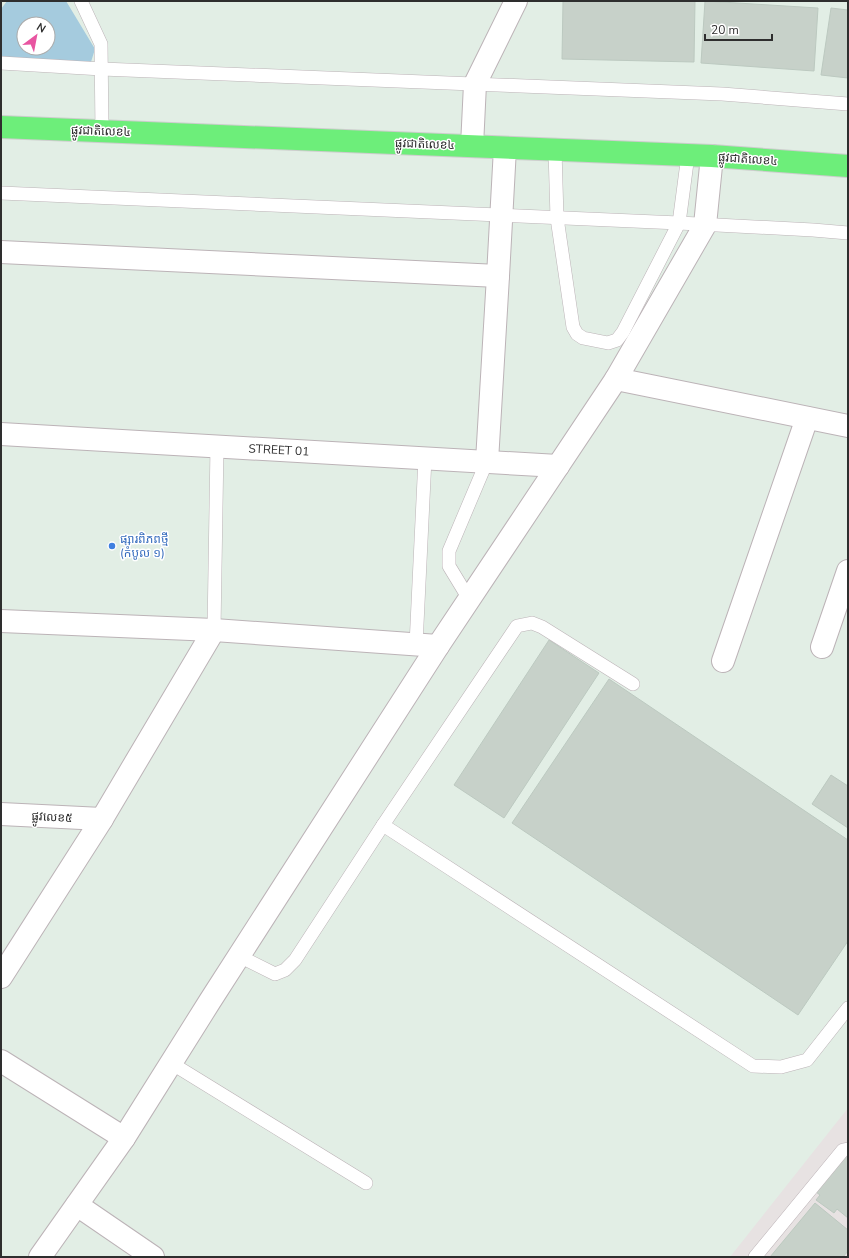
<svg xmlns="http://www.w3.org/2000/svg" width="849" height="1258" viewBox="0 0 849 1258" font-family="'Nunito Sans','Noto Sans Khmer',sans-serif">
	<style>
		.industrial { fill: #e7e2e2 }
		.green { fill: #a5cbde; fill-rule: evenodd }
		.building { fill: #c7d1c9; stroke: #bcc9c0 }
		.lines { fill: none; stroke-linecap: round; stroke-linejoin: round }
		.lane-casing { stroke: #bcb3b7; stroke-width: 14 }
		.street-casing { stroke: #bcb3b7; stroke-width: 24 }
		.highway-casing { stroke: #cdcdcd; stroke-width: 24 }
		.lane { stroke: #fff; stroke-width: 13 }
		.street { stroke: #fff; stroke-width: 22 }
		.highway { stroke: #6dee7a; stroke-width: 22 }
		.shop-dot { fill: #3f7fe0; stroke: #fff; stroke-width: 1.5 }
		.labels { text-anchor: middle; stroke-width: 3; stroke-linejoin: round; paint-order: stroke }
		.street-label { font-size: 12px; fill: #2e2e2e; stroke: #fff }
		.shop-label { font-size: 12px; fill: #366cbe; stroke: #fff; text-anchor: start }
	</style>
	<rect width="100%" height="100%" fill="#e2eee5"/>
	<polygon class="industrial" points="848,1108 848,1257 730,1257"/>
	<path class="green" d="M7 1H66L95 49 91 62 1 57V9ZM24 24H48V48H24Z"/>
	<g class="building">
		<polygon points="563,1 695,1 694,62 562,59"/>
		<polygon points="705,1 818,8 814,71 701,63"/>
		<polygon points="831,8 848,10 848,78 821,75"/>
		<polygon points="549,640 599,673 504,818 454,785"/>
		<polygon points="609,679 848,840 848,941 798,1015 512,823"/>
		<polygon points="831,775 848,786 848,828 812,804"/>
		<polygon points="848,1153 848,1218 837,1209 834,1213 816,1200 820,1195 816,1192"/>
		<polygon points="815,1203 848,1230 848,1251 843,1257 770,1257"/>
	</g>
	<g class="lines">
		<defs>
			<g id="lane">
				<polyline points="81,1 101,44 102,131"/>
				<polyline points="1,63 102,69 722,94 848,104"/>
				<polyline points="555,150 557,218 573,327 577,334 583,338 608,343 617,340 623,332 679,223 688,155"/>
				<polyline points="1,193 679,223 813,230 848,233"/>
				<polyline points="469,599 449,566 449,551 487,461"/>
				<polyline points="214,630 217,446"/>
				<polyline points="416,645 425,458"/>
				<polyline points="383,825 753,1066 781,1067 807,1060 848,1008"/>
				<polyline points="239,956 275,974 285,970 295,960 383,825 517,626 532,623 542,627 633,684"/>
				<polyline points="171,1063 366,1183"/>
				<polyline points="755,1257 843,1150 848,1149"/>
			</g>
			<g id="street">
				<polyline points="472,146 475,84 516,1"/>
				<polyline points="1,252 498,276 487,461"/>
				<polyline points="498,276 505,148"/>
				<polyline points="616,379 848,426"/>
				<polyline points="1,434 558,466"/>
				<polyline points="1,621 214,630 438,646"/>
				<polyline points="822,647 848,571"/>
				<polyline points="723,661 807,418"/>
				<polyline points="1,814 102,819"/>
				<polyline points="1,977 102,819 214,630"/>
				<polyline points="1,1061 124,1138"/>
				<polyline points="77,1205 153,1257"/>
				<polyline points="40,1257 124,1138 210,1001 438,646 616,379 705,225 712,156"/>
			</g>
			<polyline id="highway" points="1,127 712,156 848,166"/>
		</defs>
		<use href="#lane" class="lane-casing"/>
		<use href="#street" class="street-casing"/>
		<use href="#highway" class="highway-casing"/>
		<use href="#lane" class="lane"/>
		<use href="#street" class="street"/>
		<use href="#highway" class="highway"/>
	</g>
	<circle class="shop-dot" cx="112" cy="546" r="4"/>
	<g class="labels">
		<g class="street-label">
			<text transform="translate(101 131) rotate(2)" y="4">ផ្លូវជាតិលេខ៤</text>
			<text transform="translate(425 144) rotate(2)" y="4">ផ្លូវជាតិលេខ៤</text>
			<text transform="translate(748 159) rotate(4)" y="4">ផ្លូវជាតិលេខ៤</text>
			<text transform="translate(279 450) rotate(3)" y="4">STREET 01</text>
			<text transform="translate(52 817) rotate(3)" y="4">ផ្លូវលេខ៥</text>
		</g>
		<g class="shop-label">
			<text x="120" y="543">ផ្សារពិភពថ្មី<tspan x="120" dy="14">(កំបូល ១)</tspan></text>
		</g>
	</g>
	<rect width="849" height="1258" fill="none" stroke="#2e2e2e" stroke-width="4"/>
	<g transform="translate(36 36) rotate(32)"><circle r="19" fill="#ffffff" stroke="#ababab"/>
	<path d="M0-3L7 15L0 10L-7 15Z" fill="#e855a1"/>
	<text y="-6" font-size="11" font-weight="bold" text-anchor="middle" fill="#2e2e2e">N</text>
	</g>
	<path d="M705 34v6h67v-6" fill="none" stroke="#2e2e2e" stroke-width="2"/>
	<text x="711" y="34" font-size="12" fill="#2e2e2e" stroke="#ffffff" stroke-width="3" paint-order="stroke">20 m</text>
</svg>
